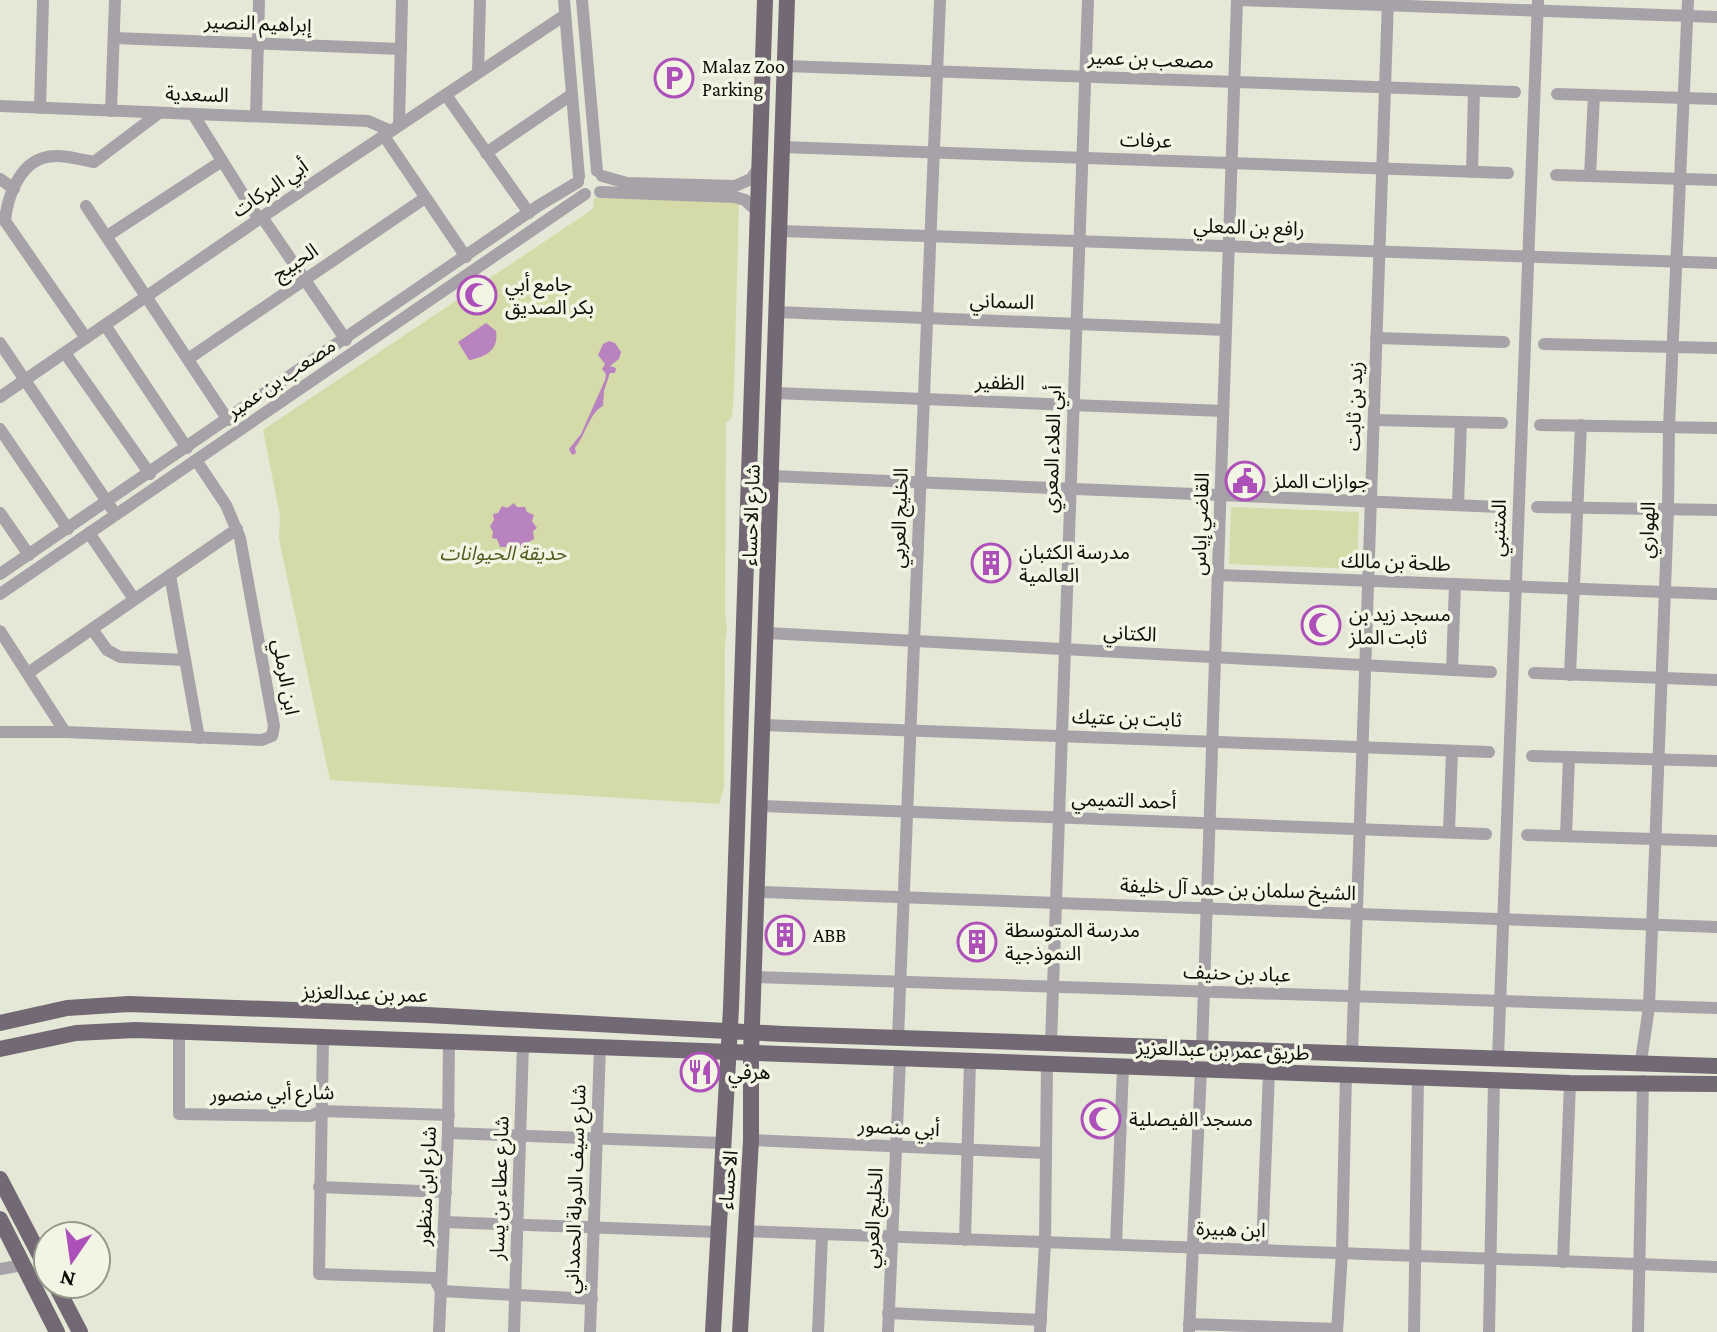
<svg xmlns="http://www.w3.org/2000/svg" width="1717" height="1332" viewBox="0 0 1717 1332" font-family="'Crimson Pro','Noto Sans Arabic',serif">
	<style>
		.green { fill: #d4dba9 }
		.water { fill: #b883be }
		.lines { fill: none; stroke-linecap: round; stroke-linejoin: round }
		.minor { stroke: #a7a2a8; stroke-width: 12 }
		.major { stroke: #736974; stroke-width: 16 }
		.labels { text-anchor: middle; stroke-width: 7; stroke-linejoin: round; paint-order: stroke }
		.street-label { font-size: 20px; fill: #0d0e08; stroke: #f2f5e3 }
		.poi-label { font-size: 20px; fill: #0d0e08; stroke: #f2f5e3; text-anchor: start }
		.park-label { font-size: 20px; font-style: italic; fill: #565b22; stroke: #f2f5e3 }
	</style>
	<rect width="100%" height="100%" fill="#e5e8d6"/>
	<g class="green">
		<polygon points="594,198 739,201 734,392 732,417 726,423 725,612 727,629 725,643 724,788 719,804 330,780 279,539 280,516 263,430 593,209"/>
		<polygon points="1231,507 1359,512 1357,569 1229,564"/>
	</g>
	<g class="water">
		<path d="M486 323 496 331C499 350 486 357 469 360L458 342Z"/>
		<path d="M609 341 615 343 621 352 619 359 610 366 616 368 615 373H610L604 391 603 406C590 412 585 436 575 448L576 453 572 455 569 449 581 434 605 380 606 374 602 369 605 364 598 355 603 344Z"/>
		<polygon points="514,503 517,507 525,507 527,512 534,515 532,521 537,528 533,531 534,539 527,543 525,548 519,547 512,551 508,547 500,547 497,539 492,538 493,532 490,526 494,520 493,514 498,513 502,506 507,508"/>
	</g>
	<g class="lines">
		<g class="minor">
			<polyline points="564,0 579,177"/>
			<polyline points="582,0 597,171"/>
			<polyline points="1240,0 1717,17"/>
			<polyline points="114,38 401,49"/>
			<polyline points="785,66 1515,92"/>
			<polyline points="478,72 480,0"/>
			<polyline points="1557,94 1717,99"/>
			<polyline points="446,95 529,213"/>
			<polyline points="0,106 368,121 391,131"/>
			<polyline points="40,108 43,0"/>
			<polyline points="111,111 115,0"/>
			<polyline points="193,114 256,215 262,217 346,340"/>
			<polyline points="256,116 259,0"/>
			<polyline points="399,125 402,0"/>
			<polyline points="384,136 466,257"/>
			<polyline points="782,147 1508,173"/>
			<polyline points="486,153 571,95"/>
			<polyline points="1472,172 1474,91"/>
			<polyline points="1556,175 1717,180"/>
			<polyline points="602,176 627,183 735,186 751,179 759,167"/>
			<polyline points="1590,176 1594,95"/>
			<polyline points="0,179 14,189"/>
			<polyline points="600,192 735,197 745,200 758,212"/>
			<polyline points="86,206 228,420"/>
			<polyline points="780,231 1717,263"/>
			<polyline points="107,236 222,161"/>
			<polyline points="776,312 1226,330"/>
			<polyline points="105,325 187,448"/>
			<path d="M86 338 5 221C7 198 19 165 43 158 59 153 78 159 94 162L159 113"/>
			<polyline points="1376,338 1504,342"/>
			<polyline points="0,343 112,509"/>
			<polyline points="1544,344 1717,348"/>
			<polyline points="65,353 150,474"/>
			<polyline points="188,359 425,198"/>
			<polyline points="774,393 1223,411"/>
			<polyline points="0,397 262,217 565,15"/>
			<polyline points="1374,420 1502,423"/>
			<polyline points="1540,425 1717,428"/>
			<polyline points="0,429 68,529"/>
			<polyline points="772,476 1500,507"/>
			<polyline points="1458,505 1461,422"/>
			<polyline points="1537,507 1717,510"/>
			<polyline points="0,513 29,555"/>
			<polyline points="89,533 134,599"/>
			<polyline points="0,574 538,206 578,182"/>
			<polyline points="170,575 199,738"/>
			<polyline points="1218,575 1717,594"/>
			<polyline points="0,594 585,194"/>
			<polyline points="92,629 107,650 120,657 185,660"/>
			<polyline points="0,631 65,732"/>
			<polyline points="767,633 1491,672"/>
			<polyline points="1452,670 1455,584"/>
			<polyline points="28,673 237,529"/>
			<polyline points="1534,673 1717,680"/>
			<polyline points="1570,675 1581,425"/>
			<polyline points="763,725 1489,752"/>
			<polyline points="0,732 65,732 262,740 272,736 274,726 240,538 226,505 196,460"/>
			<polyline points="1532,756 1717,761"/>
			<polyline points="761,806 1486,834"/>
			<polyline points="1449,832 1452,751"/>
			<polyline points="1527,835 1717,841"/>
			<polyline points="1566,836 1569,757"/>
			<polyline points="759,892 1717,927"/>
			<polyline points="755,977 1717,1008"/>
			<polyline points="179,1031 179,1114 311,1116 321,1111 449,1115"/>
			<polyline points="323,1037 319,1274 434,1278 441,1291 592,1299"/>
			<polyline points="898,1038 940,0"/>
			<polyline points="1051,1043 1088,0"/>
			<polyline points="1202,1049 1237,0"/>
			<polyline points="1352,1054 1388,0"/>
			<polyline points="1498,1058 1538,0"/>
			<polyline points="1641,1061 1649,1007 1668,510 1669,427 1688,0"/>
			<polyline points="448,1133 722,1143"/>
			<polyline points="751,1140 1045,1153"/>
			<polyline points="319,1187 446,1192"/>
			<polyline points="444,1222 717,1232"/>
			<polyline points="744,1231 1717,1267"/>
			<polyline points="965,1240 970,1061"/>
			<polyline points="1116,1244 1123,1067"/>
			<polyline points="1262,1250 1269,1072"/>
			<polyline points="1563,1262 1570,1083"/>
			<polyline points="0,1269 23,1265"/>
			<polyline points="888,1313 1041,1320"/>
			<polyline points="1189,1324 1337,1329"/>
			<polyline points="439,1332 448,1133 449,1042"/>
			<polyline points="514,1332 523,1044"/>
			<polyline points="590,1332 600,1047"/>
			<polyline points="818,1332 822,1235"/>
			<polyline points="888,1332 900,1059"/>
			<polyline points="1040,1332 1045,1243 1047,1064"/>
			<polyline points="1189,1332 1201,1070"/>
			<polyline points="1337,1332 1342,1252 1346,1074"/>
			<polyline points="1414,1332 1418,1077"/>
			<polyline points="1489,1332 1494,1080"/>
			<polyline points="1638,1332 1643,1081"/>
		</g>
		<g class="major">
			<polyline points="0,1023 67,1008 129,1004 427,1015 783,1034 1717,1066"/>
			<polyline points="0,1049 76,1033 135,1030 1570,1083 1717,1084"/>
			<polyline points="0,1179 48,1271"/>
			<polyline points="0,1219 57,1332"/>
			<polyline points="55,1284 80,1332"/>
			<polyline points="713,1332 731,1008 765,0"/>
			<polyline points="740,1332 751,1140 751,1054 787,0"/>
		</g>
	</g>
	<defs>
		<symbol id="parking-ring" viewBox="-11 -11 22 22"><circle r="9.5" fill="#f2f5e3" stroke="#ae50b9" stroke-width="1.5"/><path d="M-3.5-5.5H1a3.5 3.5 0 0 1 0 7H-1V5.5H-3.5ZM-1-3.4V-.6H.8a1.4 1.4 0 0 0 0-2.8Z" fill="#ae50b9"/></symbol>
		<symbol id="mosque-ring" viewBox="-11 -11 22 22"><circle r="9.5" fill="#f2f5e3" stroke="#ae50b9" stroke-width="1.5"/><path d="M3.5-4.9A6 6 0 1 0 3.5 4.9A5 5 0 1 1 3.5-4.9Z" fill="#ae50b9"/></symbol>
		<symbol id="civic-ring" viewBox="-11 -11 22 22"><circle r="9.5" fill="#f2f5e3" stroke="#ae50b9" stroke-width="1.5"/><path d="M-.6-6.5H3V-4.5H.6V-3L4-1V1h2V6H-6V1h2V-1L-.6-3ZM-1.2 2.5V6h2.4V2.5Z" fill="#ae50b9"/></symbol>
		<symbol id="building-ring" viewBox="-11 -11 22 22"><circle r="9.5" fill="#f2f5e3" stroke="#ae50b9" stroke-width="1.5"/><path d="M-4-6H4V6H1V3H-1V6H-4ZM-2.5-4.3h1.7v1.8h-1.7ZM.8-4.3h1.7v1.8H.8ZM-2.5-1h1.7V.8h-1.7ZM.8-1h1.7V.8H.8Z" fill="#ae50b9"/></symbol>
		<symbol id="restaurant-ring" viewBox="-11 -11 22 22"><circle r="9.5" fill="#f2f5e3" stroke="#ae50b9" stroke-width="1.5"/><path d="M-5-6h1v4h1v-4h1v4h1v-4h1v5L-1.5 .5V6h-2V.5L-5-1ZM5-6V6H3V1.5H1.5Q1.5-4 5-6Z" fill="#ae50b9"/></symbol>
	</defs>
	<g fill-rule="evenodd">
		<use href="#parking-ring" x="652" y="56" width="44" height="44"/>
		<use href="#mosque-ring" x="455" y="273" width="44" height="44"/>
		<use href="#civic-ring" x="1223" y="459" width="44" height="44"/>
		<use href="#building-ring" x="969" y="541" width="44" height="44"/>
		<use href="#mosque-ring" x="1299" y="603" width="44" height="44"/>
		<use href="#building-ring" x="763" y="913" width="44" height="44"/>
		<use href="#building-ring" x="955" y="920" width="44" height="44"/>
		<use href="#restaurant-ring" x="678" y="1050" width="44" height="44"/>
		<use href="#mosque-ring" x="1079" y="1097" width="44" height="44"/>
	</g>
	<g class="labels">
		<g class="street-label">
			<text transform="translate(258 23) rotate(2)" y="7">إبراهيم النصير</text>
			<text transform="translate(1151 59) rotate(2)" y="7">مصعب بن عمير</text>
			<text transform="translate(197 94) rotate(2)" y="7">السعدية</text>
			<text transform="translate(1146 140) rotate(2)" y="7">عرفات</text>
			<text transform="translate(270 188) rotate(-34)" y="7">أبي البركات</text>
			<text transform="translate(1249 227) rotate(2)" y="7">رافع بن المعلي</text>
			<text transform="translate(295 262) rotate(-34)" y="7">الحبيج</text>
			<text transform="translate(1002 301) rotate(2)" y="7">السماني</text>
			<text transform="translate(281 378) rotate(-34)" y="7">مصعب بن عمير</text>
			<text transform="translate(1000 382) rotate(2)" y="7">الظفير</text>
			<text transform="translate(1354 406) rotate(-88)" y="7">زيد بن ثابت</text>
			<text transform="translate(1052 449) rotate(-88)" y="7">أبي العلاء المعري</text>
			<text transform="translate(751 515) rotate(-88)" y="7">شارع الاحساء</text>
			<text transform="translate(899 518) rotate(-88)" y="7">الخليج العربي</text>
			<text transform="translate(1200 524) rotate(-88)" y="7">القاضي إياس</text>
			<text transform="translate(1498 528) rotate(-88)" y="7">المتنبي</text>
			<text transform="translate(1647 530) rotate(-88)" y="7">الهواري</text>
			<text transform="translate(1396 562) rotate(2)" y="7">طلحة بن مالك</text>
			<text transform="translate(1130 633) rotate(3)" y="7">الكتاني</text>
			<text transform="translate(286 677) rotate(80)" y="7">ابن الرملي</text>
			<text transform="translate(1127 718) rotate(2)" y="7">ثابت بن عتيك</text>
			<text transform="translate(1124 800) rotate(2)" y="7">أحمد التميمي</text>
			<text transform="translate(1238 889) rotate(2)" y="7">الشيخ سلمان بن حمد آل خليفة</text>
			<text transform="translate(1237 973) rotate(2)" y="7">عباد بن حنيف</text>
			<text transform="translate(365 993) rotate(2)" y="7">عمر بن عبدالعزيز</text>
			<text transform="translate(1223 1050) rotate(2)" y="7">طريق عمر بن عبدالعزيز</text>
			<text transform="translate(272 1093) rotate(-1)" y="7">شارع أبي منصور</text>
			<text transform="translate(899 1127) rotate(3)" y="7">أبي منصور</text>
			<text transform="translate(728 1180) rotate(-85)" y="7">الاحساء</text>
			<text transform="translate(426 1186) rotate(-87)" y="7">شارع ابن منظور</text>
			<text transform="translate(499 1188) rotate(-88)" y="7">شارع عطاء بن يسار</text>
			<text transform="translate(575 1189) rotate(-88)" y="7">شارع سيف الدولة الحمداني</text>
			<text transform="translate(873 1218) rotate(-87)" y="7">الخليج العربي</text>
			<text transform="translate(1231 1229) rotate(2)" y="7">ابن هبيرة</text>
		</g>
		<g class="poi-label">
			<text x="702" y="73">Malaz Zoo<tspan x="702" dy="23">Parking</tspan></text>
			<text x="505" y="291">جامع أبي<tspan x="505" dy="23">بكر الصديق</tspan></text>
			<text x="1273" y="488">جوازات الملز</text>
			<text x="1019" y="559">مدرسة الكثبان<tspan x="1019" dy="23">العالمية</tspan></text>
			<text x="1349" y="621">مسجد زيد بن<tspan x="1349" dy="23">ثابت الملز</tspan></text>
			<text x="1005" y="937">مدرسة المتوسطة<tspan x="1005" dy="23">النموذجية</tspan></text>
			<text x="813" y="942">ABB</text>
			<text x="728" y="1079">هرفي</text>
			<text x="1129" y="1126">مسجد الفيصلية</text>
		</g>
		<g class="park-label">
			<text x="503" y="560">حديقة الحيوانات</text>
		</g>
	</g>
	<g transform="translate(72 1260) rotate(193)"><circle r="38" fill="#f2f5e3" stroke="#96998b" stroke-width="2"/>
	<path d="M0-6L14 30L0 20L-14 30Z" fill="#ae50b9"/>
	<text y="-12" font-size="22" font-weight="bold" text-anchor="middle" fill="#0d0e08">N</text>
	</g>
</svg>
